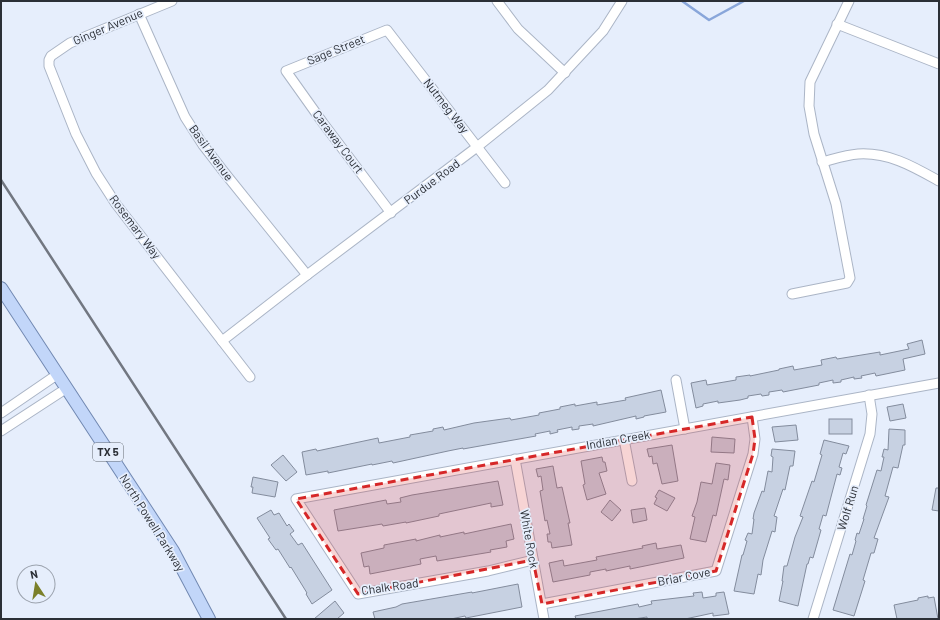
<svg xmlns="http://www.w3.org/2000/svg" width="940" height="620" viewBox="0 0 940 620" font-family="Barlow,sans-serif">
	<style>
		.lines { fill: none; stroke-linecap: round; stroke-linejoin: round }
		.stream { stroke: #89a6da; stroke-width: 2.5 }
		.building { fill: #c7d1e2; stroke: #838c9d }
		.minor-casing { stroke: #abb5c6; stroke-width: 11 }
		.major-casing { stroke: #7289b2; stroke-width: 14 }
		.minor { stroke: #fff; stroke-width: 9 }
		.major { stroke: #c2d6f9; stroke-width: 12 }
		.rail { stroke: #727781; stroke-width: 2.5 }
		.marked { fill: #d62828; fill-opacity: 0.2; stroke: #d62828; stroke-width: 3; stroke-dasharray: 8 5; stroke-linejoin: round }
		.labels { text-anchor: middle; stroke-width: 3.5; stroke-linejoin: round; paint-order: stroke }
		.shield { fill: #e6eefc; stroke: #636871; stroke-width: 1 }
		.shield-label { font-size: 11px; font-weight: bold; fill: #2b2f36 }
		.street-label { font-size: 12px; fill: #2b2f36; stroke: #e6eefc }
	</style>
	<rect width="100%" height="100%" fill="#e6eefc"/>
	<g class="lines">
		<polyline class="stream" points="682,1 709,20 744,1"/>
	</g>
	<g class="building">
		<polygon points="922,340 925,354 903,359 905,370 876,376 875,373 861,376 862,378 854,379 854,377 841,380 841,382 833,383 833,380 819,383 819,385 783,392 782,390 769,392 769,395 762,396 761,394 748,396 748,398 740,400 718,403 718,401 703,404 703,406 696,408 691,383 706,380 707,385 736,380 736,377 750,375 750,376 779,370 779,369 793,366 794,370 822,365 821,360 836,357 837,359 880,352 880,355 909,349 907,344"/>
		<polygon points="661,390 666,412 644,416 644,417 636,419 636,416 593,426 593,424 579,426 579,429 572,430 572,427 557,430 558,432 550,434 550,431 535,434 536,436 463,449 463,448 448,451 393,463 392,461 372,465 372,464 328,473 328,471 306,475 302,452 316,449 317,451 378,438 379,443 410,437 410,435 433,431 433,429 443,427 444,430 474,423 510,418 511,420 539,415 539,413 560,409 560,407 575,404 575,406 597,402 597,405 626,400 625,398"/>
		<polygon points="903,404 906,418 890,421 887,407"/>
		<rect x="829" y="419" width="23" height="15"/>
		<polygon points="796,425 798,440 775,442 772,427"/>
		<polygon points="889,429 905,430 905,445 903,445 898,468 893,467 885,496 889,497 874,538 878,539 874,553 871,553 863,580 865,581 854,616 833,610 850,554 852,555 856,541 855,540 857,533 859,534 864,519 863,519 867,506 866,505 877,470 881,471 884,457 882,457 884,449 888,450"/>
		<polygon points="712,437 735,439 734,453 711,452"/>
		<polygon points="824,440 849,446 846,454 843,453 839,467 842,468 840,475 837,474 826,516 823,515 819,529 821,530 813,558 810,557 808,564 807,564 798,606 779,601 783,581 782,581 784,566 787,566 795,537 803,517 800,516 812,481 814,482 822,455 820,454"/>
		<polygon points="672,445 678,481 662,484 657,463 653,464 652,456 649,457 647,449"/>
		<polygon points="772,449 795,451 793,466 790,466 785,490 783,489 774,516 777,517 775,532 772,531 763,560 761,575 758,574 754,594 734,591 742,555 743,555 747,541 745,540 748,533 752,534 754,519 753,519 754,513 762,491 764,492 768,471 772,472 773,457 771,456"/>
		<polygon points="283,455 297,472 286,481 271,465"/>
		<polygon points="602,457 603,462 605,462 607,471 599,473 606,494 587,500 583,485 585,484 581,461"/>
		<polygon points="716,463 730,465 728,480 724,479 716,516 713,515 706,542 690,539 695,517 692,516 697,502 701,482 712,484"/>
		<polygon points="553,466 557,488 562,487 570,523 568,523 572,545 552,548 551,542 548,542 547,534 550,534 547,520 545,521 540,491 543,490 541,476 538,477 536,469"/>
		<polygon points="253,477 278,482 275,497 252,493 253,487 251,487"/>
		<polygon points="498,481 503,505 491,507 491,503 439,514 439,516 406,523 406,522 383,526 382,524 338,531 334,510 386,500 387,504 401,502 400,498 412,495"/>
		<polygon points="936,488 939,488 939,511 932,510"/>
		<polygon points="659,490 675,498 667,511 654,504 657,498 655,497"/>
		<polygon points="610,500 621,510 612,521 601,512"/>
		<polygon points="645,508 647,520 633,523 631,510"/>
		<polygon points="271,510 274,515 279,513 287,526 289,524 294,531 290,534 298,545 302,543 332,590 312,604 306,594 307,593 291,567 290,568 278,549 276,550 268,539 270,538 257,518"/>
		<polygon points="511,524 514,539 506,541 507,547 490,550 491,552 437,561 436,556 420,559 421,564 370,574 369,566 364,567 361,553 384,548 384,545 416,539 416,541 440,535 440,537 464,532 464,534"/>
		<polygon points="656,543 657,549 681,545 684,558 630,569 630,566 606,571 606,569 590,572 590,575 553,582 549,563 563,560 564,566 597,560 596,557 643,548 642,546"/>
		<polygon points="518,584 522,607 466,618 465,616 451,619 375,619 373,612 396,607 402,604 472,592 472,593"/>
		<polygon points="702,592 703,598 716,596 716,593 724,592 729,614 713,616 713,613 685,619 647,619 647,617 634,619 576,619 575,616 638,604 639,607 652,604 651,601 694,596 693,593"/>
		<polygon points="928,596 928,598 934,597 938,619 897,619 894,605 918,600 918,598"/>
		<polygon points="335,601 344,613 337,619 314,619"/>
	</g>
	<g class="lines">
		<defs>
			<g id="minor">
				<polyline points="172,1 70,43 51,56 49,60 49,66 76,134 96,173 116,204 250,377"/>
				<polyline points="497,1 518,29 565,73"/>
				<polyline points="139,14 185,117 203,145 224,172 307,275"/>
				<polyline points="837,24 939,64"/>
				<path d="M822 162C834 159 846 155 858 154 889 152 914 167 939 181"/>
				<polyline points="391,213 323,123 286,71 387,30 505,183"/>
				<polyline points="792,294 847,283 850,278 836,204 814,134 809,106 810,82 849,1"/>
				<polyline points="222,341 307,275 477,147 548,90 603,31 622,1"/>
				<polyline points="676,380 685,429"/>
				<polyline points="1,413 58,374"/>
				<polyline points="1,431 67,388"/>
				<polyline points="624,439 632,481"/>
				<polyline points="515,459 544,619"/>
				<polyline points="533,560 488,571 358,594 296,499 939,383"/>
				<polyline points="542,604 716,571 753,454 755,439 752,417"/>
				<polyline points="813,619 870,434 872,414 869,395"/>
			</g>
			<polyline id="major" points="1,288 173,551 209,619"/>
		</defs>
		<use href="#minor" class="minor-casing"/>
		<use href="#major" class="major-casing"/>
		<use href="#minor" class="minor"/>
		<use href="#major" class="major"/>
		<polyline class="rail" points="1,180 286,619"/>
	</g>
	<path class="marked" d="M752 417 755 439 753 454 716 571 542 604 533 560 358 594 296 499Z"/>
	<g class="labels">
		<rect class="shield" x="93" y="443" width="30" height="18" rx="3"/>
		<g class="shield-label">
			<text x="108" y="456">TX 5</text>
		</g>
		<g class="street-label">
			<text transform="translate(108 27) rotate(-23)" y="4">Ginger Avenue</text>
			<text transform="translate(336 50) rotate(-22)" y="4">Sage Street</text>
			<text transform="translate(446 106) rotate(52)" y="4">Nutmeg Way</text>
			<text transform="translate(338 142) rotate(53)" y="4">Caraway Court</text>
			<text transform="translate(211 153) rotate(54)" y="4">Basil Avenue</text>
			<text transform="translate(432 182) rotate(-37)" y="4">Purdue Road</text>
			<text transform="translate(135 227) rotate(53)" y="4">Rosemary Way</text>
			<text transform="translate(618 440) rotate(-10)" y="4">Indian Creek</text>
			<text transform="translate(848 508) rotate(-73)" y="4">Wolf Run</text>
			<text transform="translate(152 523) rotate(58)" y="4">North Powell Parkway</text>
			<text transform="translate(529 539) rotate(80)" y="4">White Rock</text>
			<text transform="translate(684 577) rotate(-11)" y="4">Briar Cove</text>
			<text transform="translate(390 587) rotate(-8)" y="4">Chalk Road</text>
		</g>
	</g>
	<rect width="940" height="620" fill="none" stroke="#2b2f36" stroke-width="4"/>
	<g transform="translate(36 584) rotate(348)"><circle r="19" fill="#e6eefc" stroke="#9ba2ad"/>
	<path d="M0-3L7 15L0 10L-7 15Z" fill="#7b802a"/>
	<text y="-6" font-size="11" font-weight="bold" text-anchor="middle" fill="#2b2f36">N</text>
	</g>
</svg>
